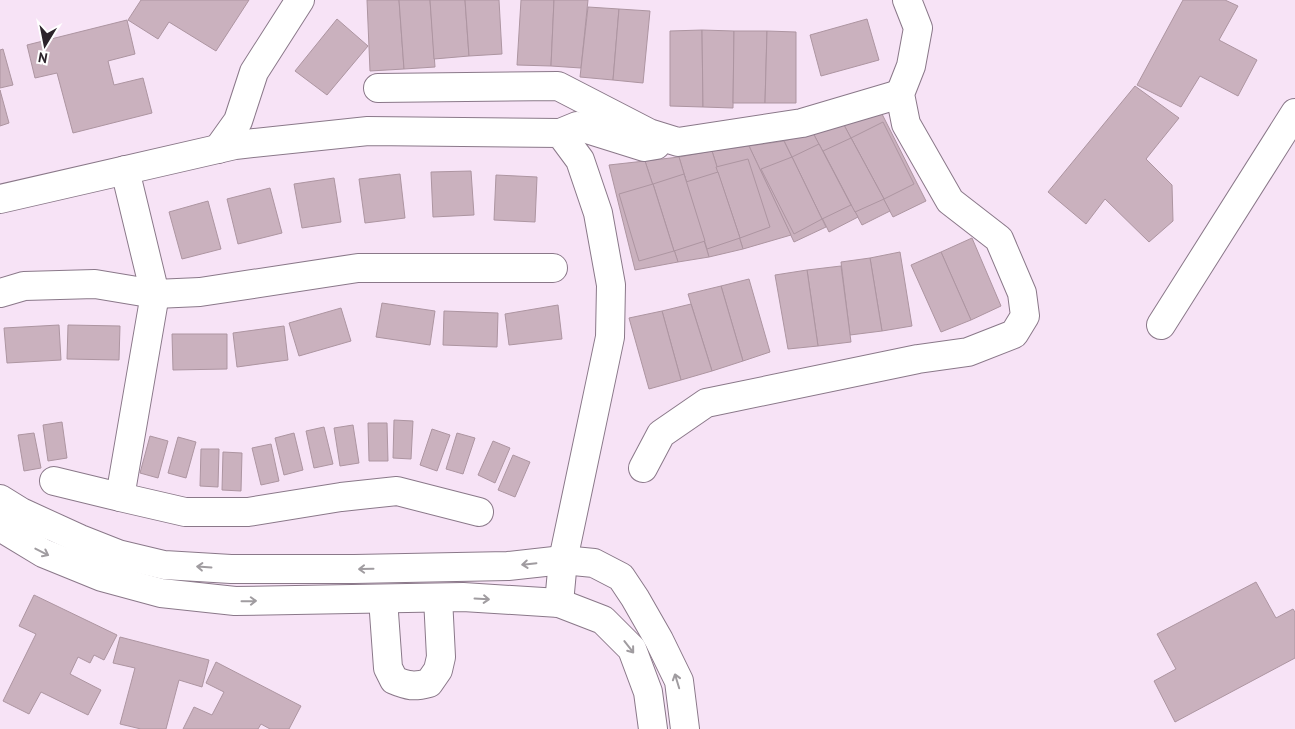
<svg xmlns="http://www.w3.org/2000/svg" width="1295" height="729" viewBox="0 0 1295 729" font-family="'PT Sans',sans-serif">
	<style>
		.building { fill: #cab1be; stroke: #ad95a1 }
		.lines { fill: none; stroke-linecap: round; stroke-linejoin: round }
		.minor-casing { stroke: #8a7889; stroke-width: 30 }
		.minor { stroke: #fff; stroke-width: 28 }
		.oneway { stroke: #a09ca0 }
	</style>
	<rect width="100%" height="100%" fill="#f7e3f6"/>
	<g class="building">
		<polygon points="141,0 249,0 216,51 169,22 158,39 128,20"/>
		<polygon points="367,0 399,0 404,69 370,71"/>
		<polygon points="399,0 430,0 435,67 404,69"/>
		<polygon points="430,0 465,0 469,56 434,59"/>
		<polygon points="465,0 499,0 502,54 469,56"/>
		<polygon points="521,0 554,0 551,66 517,65"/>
		<polygon points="554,0 588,0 581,68 551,66"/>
		<polygon points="1183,0 1225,0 1238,6 1219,40 1257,60 1238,96 1200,76 1181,107 1137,85"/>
		<polygon points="588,7 619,9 613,80 580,77"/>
		<polygon points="619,9 650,11 643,83 613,80"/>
		<polygon points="337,19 368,46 327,95 295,71"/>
		<polygon points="867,19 879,60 821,76 810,35"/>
		<polygon points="127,20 135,54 108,61 114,85 143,78 152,113 73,133 57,73 35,78 27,45"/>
		<polygon points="702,30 703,107 670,106 670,31"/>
		<polygon points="702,30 734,31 733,108 703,107"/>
		<polygon points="734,31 767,31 765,103 733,103"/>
		<polygon points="767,31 796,32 796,103 765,103"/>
		<polygon points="3,49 13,85 0,88 0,50"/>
		<polygon points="1135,86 1179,118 1146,159 1172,185 1173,221 1149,242 1105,199 1086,224 1048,192"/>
		<polygon points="0,90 9,123 0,126"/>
		<polygon points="881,112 926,201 893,217 844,125"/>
		<polygon points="883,122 914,184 884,199 851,138"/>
		<polygon points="844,125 890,211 862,225 813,133"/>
		<polygon points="813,133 858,217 829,232 784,141"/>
		<polygon points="851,138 884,199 855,212 823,151"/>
		<polygon points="784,141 826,227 794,242 749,146"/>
		<polygon points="819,144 851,205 822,219 792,157"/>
		<polygon points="749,146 791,235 743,249 712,151"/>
		<polygon points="712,151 743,249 709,257 679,157"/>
		<polygon points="679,157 709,257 678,262 645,161"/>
		<polygon points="792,157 822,219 794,234 761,169"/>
		<polygon points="748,159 770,227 740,238 716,167"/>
		<polygon points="645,161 678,262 635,270 609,165"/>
		<polygon points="471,171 474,215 433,217 431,172"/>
		<polygon points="718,172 740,238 707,249 686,182"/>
		<polygon points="400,174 405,218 365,223 359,179"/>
		<polygon points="684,174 705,241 674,251 653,184"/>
		<polygon points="496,175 537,177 535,222 494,220"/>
		<polygon points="334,178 341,222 302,228 294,184"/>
		<polygon points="653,184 674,251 639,261 619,194"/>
		<polygon points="270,188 282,233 238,244 227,199"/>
		<polygon points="208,201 221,249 182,259 169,212"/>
		<polygon points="972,238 1001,306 971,320 941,252"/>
		<polygon points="900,252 912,326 882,331 870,258"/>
		<polygon points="941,252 971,320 941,332 911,265"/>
		<polygon points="870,258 882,331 850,335 841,262"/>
		<polygon points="841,266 851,342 818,346 807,270"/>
		<polygon points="807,270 818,346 788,349 775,275"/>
		<polygon points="749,279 770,352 743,361 721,286"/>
		<polygon points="721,286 743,361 712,371 688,294"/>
		<polygon points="382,303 435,311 430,345 376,337"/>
		<polygon points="691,304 712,371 681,380 662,311"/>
		<polygon points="558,305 562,339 509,345 505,314"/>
		<polygon points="341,308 351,341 299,356 289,323"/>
		<polygon points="444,311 498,313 497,347 443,345"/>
		<polygon points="662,311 681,380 649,389 629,318"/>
		<polygon points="59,325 61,360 7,363 4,328"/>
		<polygon points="68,325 120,326 119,360 67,359"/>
		<polygon points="284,326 288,360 237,367 233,333"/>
		<polygon points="172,334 227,334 227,369 173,370"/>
		<polygon points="394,420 413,421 411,459 393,458"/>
		<polygon points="62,422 67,458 48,461 43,425"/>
		<polygon points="368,423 387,423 388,461 369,461"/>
		<polygon points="353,425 359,463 340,466 334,428"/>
		<polygon points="324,427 333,464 314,468 306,431"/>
		<polygon points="432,429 450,435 437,471 420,465"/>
		<polygon points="34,433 41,468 24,471 18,435"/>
		<polygon points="294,433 303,470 284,475 275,438"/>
		<polygon points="457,433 475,438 463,474 446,469"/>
		<polygon points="150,436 168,441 158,478 140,473"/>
		<polygon points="178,437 196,442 186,478 168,473"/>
		<polygon points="493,441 510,448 495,483 478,475"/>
		<polygon points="271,444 279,481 261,485 252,448"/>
		<polygon points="201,449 219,449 218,487 200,486"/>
		<polygon points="223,452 242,453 241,491 222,490"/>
		<polygon points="513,455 530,462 515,497 498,490"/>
		<polygon points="1256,582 1276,618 1293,609 1295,612 1295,658 1175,722 1154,681 1176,669 1157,634"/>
		<polygon points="34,595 117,635 104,660 94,655 90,663 78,657 70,674 101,690 88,715 41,692 29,714 3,701 36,634 19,626"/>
		<polygon points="120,637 209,660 202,687 179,680 166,729 141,729 120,724 135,668 113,663"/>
		<polygon points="216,662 301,706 289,729 270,729 261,724 258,729 183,729 194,707 212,715 224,692 206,683"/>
	</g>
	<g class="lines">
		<defs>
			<g id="minor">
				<polyline points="378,88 558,86 649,133 678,142 802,123 900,94"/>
				<polyline points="560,133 577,126 644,147 656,145"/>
				<polyline points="218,149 238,121 254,72 300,0"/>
				<polyline points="125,170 155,294 120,497 185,512 248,512 341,497 397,491 479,512"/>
				<polyline points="0,199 235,145 368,131 560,133 580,160 598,213 611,285 610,337 563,560 559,603"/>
				<polyline points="0,293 24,286 95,284 155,294 200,292 358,268 553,268"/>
				<polyline points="1161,325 1295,113"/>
				<polyline points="643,468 661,434 706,403 918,359 968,352 1014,334 1025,316 1022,293 999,239 950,201 906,124 900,94 911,66 918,28 907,0"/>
				<polyline points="54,481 120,497"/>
				<polyline points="0,499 21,512 80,539 118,554 164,565 231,569 354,569 508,566 563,560 594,563 621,577 635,598 659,640 679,681 685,729"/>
				<polyline points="0,527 43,553 102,577 161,593 235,601 463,597 559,603 603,620 632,649 648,692 653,729"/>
				<path d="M383 599 388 668 394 680C408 686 414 687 429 683L438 670 441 657 438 598"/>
			</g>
		</defs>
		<use href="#minor" class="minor-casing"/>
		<use href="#minor" class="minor"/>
	</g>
	<defs><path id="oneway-shaft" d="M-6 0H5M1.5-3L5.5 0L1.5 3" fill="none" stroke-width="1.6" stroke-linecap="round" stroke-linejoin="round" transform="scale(1.25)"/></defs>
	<g class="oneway">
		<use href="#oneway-shaft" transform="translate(42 552) rotate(27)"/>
		<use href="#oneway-shaft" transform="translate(529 564) rotate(174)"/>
		<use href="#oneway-shaft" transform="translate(204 567) rotate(-176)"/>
		<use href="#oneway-shaft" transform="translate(366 569) rotate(179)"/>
		<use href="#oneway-shaft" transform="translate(482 599) rotate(3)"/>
		<use href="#oneway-shaft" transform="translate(249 601) rotate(-1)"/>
		<use href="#oneway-shaft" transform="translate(629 647) rotate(52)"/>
		<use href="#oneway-shaft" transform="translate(677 681) rotate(-107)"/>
	</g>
	<g transform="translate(45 45) rotate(190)" stroke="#ffffff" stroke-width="4" paint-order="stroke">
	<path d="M0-4L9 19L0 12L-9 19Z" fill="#2c242b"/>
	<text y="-8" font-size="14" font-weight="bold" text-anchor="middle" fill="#2c242b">N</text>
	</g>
</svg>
